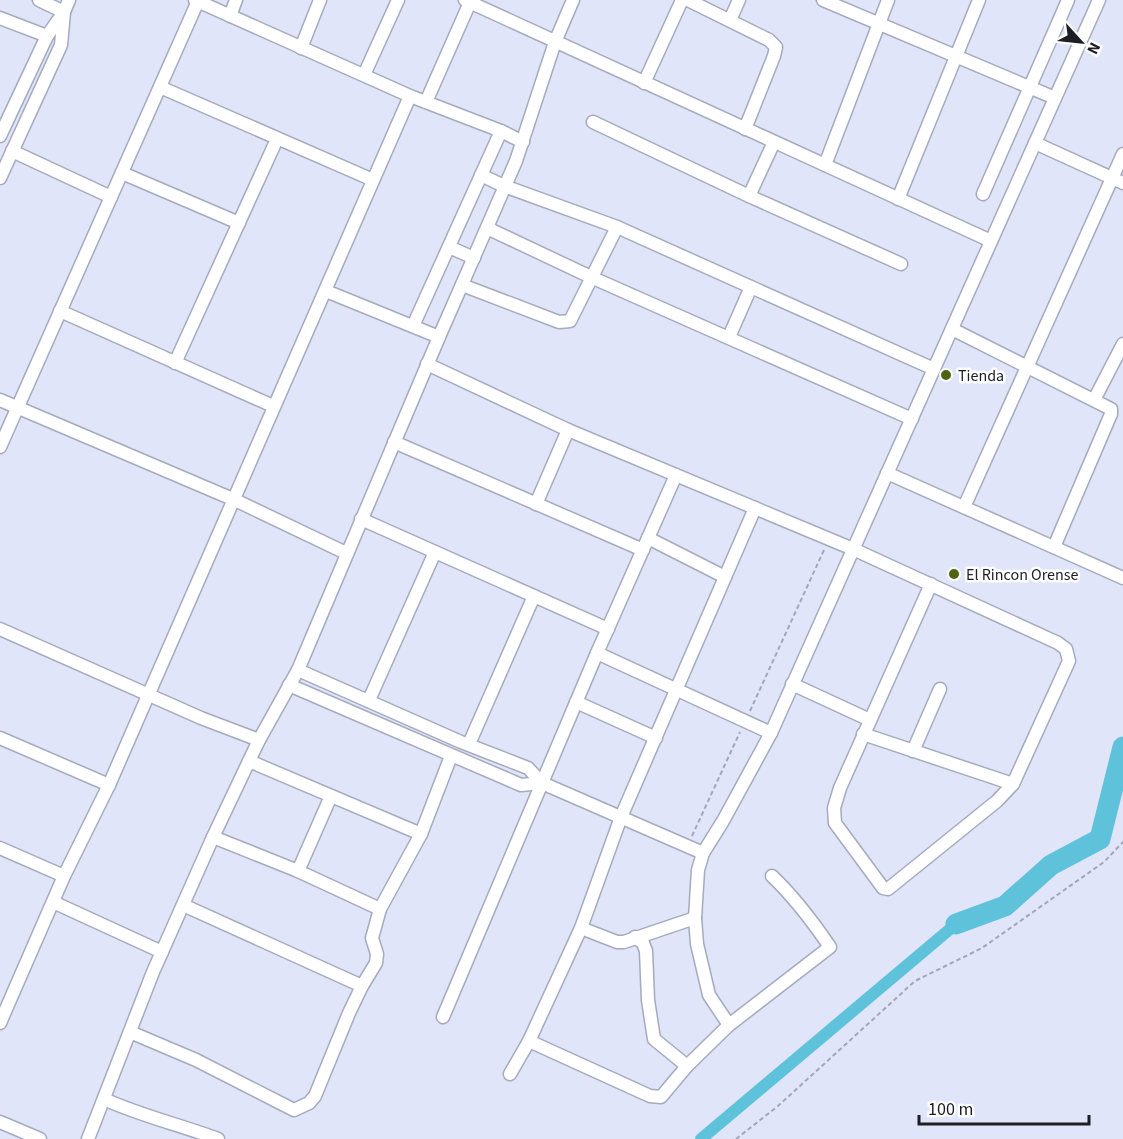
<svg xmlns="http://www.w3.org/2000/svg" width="1123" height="1139" viewBox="0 0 1123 1139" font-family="'Source Sans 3',sans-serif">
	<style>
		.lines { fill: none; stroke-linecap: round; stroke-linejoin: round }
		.canal { stroke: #5fc2db; stroke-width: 12 }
		.river { stroke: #5fc2db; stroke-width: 21 }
		.minor-casing { stroke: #a6aabe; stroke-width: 15 }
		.path { stroke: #a3a6b7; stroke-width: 2; stroke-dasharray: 4.5 3; stroke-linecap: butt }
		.minor { stroke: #fff; stroke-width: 12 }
		.poi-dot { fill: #4e6410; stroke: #fff; stroke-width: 2 }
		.labels { text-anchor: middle; stroke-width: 5; stroke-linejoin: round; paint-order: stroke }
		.poi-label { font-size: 16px; fill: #1c1d25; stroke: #fff; text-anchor: start }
	</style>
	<rect width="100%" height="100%" fill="#e1e5fa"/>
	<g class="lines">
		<polyline class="canal" points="701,1139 956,924"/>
		<polyline class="river" points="956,924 1005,906 1051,865 1100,839 1123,747"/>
		<defs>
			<g id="minor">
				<polyline points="195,0 410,96 501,131 523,142"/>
				<polyline points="465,0 991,241"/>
				<polyline points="688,0 769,40 776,47 774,56 745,129"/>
				<polyline points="823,0 1055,98"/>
				<polyline points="230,16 236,0"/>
				<polyline points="0,18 47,36"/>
				<polyline points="730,20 739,0"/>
				<polyline points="301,48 320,0"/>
				<polyline points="364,75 398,0"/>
				<polyline points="644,83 682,0"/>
				<polyline points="160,87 373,180"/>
				<polyline points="426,102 471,0"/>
				<polyline points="593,122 749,196 901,264"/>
				<polyline points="0,136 47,36 64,12 69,0"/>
				<polyline points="1035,143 1123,183"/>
				<polyline points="12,151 111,197"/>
				<polyline points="825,165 888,0"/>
				<polyline points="122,173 239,223"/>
				<polyline points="481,175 504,186 617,227 934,369"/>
				<polyline points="0,178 61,45 64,12 39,0"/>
				<polyline points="983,194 1068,0"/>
				<polyline points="749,196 774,142"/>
				<polyline points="898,199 979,0"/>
				<polyline points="487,228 593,278 912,419"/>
				<polyline points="449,247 474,258"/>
				<polyline points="462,285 559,322 570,321 617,227"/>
				<polyline points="326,291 439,337"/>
				<polyline points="60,311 273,406"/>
				<polyline points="413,326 501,131"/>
				<polyline points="952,329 1111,409 1111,414 1054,547"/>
				<polyline points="729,337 751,287"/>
				<polyline points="175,363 277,139"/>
				<polyline points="427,364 568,430 853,549 1058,643 1066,649 1069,661 1013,784 997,801 888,889 883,888 835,823 834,808 840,788 931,584"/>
				<polyline points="0,400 235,500 346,553"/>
				<polyline points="1094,400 1123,344"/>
				<polyline points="394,442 643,550"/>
				<polyline points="0,447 198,1"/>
				<polyline points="887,473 1123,578"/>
				<polyline points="676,475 597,653 771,733"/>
				<polyline points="536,504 568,430"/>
				<polyline points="964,507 1123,154"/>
				<polyline points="361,519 608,629"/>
				<polyline points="648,538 725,577"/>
				<polyline points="0,629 201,718 259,740"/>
				<polyline points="597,653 542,783 703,853"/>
				<polyline points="792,684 870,720"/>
				<polyline points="289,685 521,785 542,783 528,768 461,742 298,670"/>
				<polyline points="369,700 435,552"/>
				<polyline points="576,702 656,738"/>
				<polyline points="863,734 1013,784"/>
				<polyline points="0,738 109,785"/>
				<polyline points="469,744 534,596"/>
				<polyline points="913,751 940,689"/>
				<polyline points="249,761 421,834"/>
				<polyline points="213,837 298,871 380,909"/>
				<polyline points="0,848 64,876"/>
				<polyline points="298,871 331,796"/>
				<polyline points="53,902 162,952"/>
				<polyline points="183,905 362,986"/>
				<polyline points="581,928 617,942 624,942 695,918"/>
				<polyline points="635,937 643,943 646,951 648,1000 654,1039 687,1066"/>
				<polyline points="443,1017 542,783"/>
				<polyline points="0,1023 64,876 109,785 410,96"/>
				<polyline points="729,1025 709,995 697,944 695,918 698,870 703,853 723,821 771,733 1099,0"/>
				<polyline points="130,1032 196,1060 294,1110 309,1103 315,1096 349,1013 362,986 376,963 377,954 372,938 380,909 421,834 451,756"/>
				<path d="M529 1041 650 1096 661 1097 687 1066 729 1025 830 947C813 922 794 897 772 876"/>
				<polyline points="510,1074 529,1041 581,928 621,817 755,508"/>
				<path d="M104 1099C141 1116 181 1125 218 1139"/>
				<polyline points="0,1122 40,1139"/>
				<polyline points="88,1139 153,972 213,837 259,740 298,670 439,337 516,161 555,42 573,0"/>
			</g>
		</defs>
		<use href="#minor" class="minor-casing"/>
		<g class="path">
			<polyline points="750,711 824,550"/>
			<polyline points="692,836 740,732"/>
			<polyline points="736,1139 778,1106 915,981 982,948 1104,862 1123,842"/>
		</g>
		<use href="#minor" class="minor"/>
	</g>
	<g class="poi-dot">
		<circle cx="946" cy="375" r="6"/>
		<circle cx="954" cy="574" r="6"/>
	</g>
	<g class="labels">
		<g class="poi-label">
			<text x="958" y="381">Tienda</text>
			<text x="966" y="580">El Rincon Orense</text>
		</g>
	</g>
	<g transform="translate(1081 42) rotate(117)" stroke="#ffffff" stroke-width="4.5" paint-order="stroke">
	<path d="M0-4.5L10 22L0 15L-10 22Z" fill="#1c1d25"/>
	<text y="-9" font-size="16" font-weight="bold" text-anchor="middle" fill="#1c1d25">N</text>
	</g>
	<path d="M919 1115v9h170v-9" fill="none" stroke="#1c1d25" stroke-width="3"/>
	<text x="928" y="1115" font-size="18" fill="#1c1d25" stroke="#ffffff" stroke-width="4.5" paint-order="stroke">100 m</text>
</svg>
